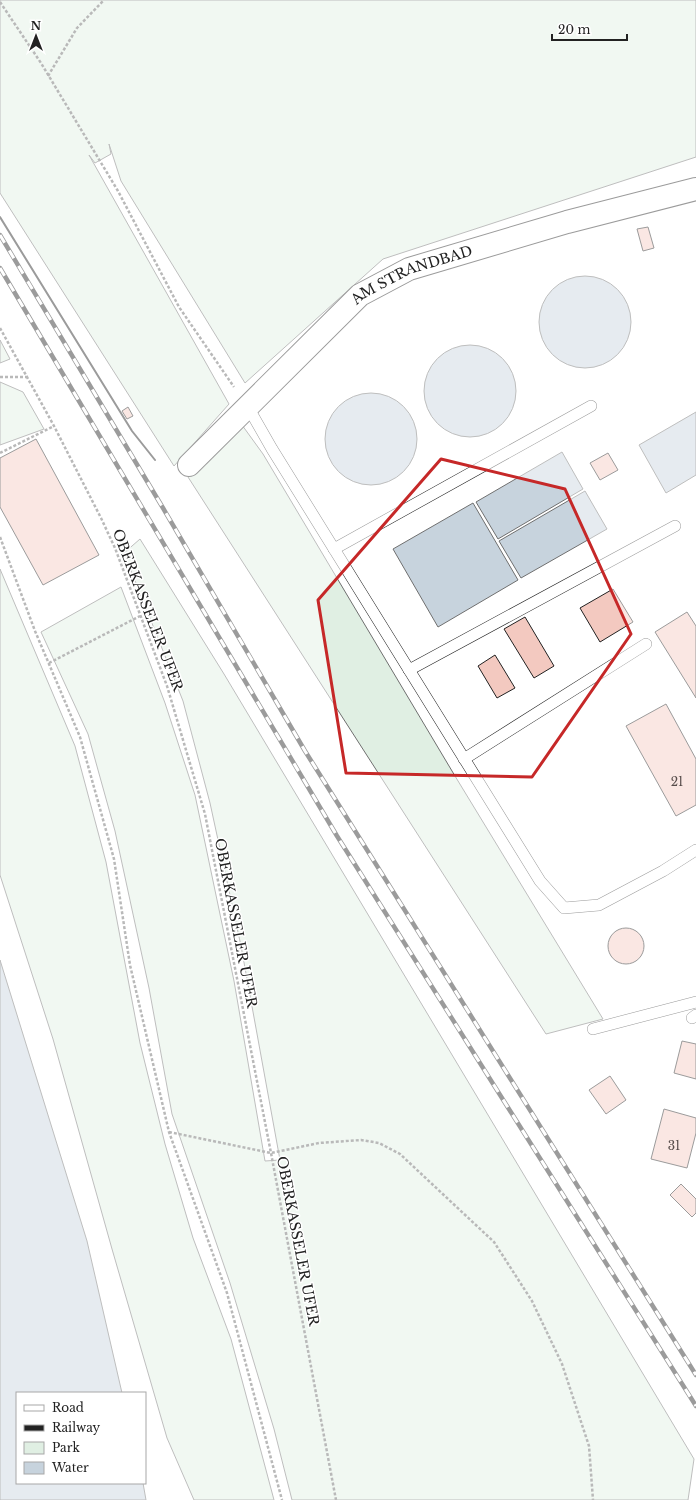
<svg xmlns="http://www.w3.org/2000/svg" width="696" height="1500" viewBox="0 0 696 1500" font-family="'Libre Baskerville',serif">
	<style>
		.green { fill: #e0efe3; stroke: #6f6f6f }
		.water { fill: #c7d3dd; stroke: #6f6f6f }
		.building { fill: #f3c9c0; stroke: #222 }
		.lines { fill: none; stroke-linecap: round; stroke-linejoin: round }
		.lane-casing { stroke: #222; stroke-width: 12 }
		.street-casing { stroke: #222; stroke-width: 24 }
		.path { stroke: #646464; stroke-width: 2.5; stroke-dasharray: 3 2; stroke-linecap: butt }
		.lane { stroke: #fff; stroke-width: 11 }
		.street { stroke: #fff; stroke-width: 22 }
		.rail-casing { stroke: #222; stroke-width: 4.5 }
		.rail { stroke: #fff; stroke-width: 3; stroke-dasharray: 9; stroke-linecap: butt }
		.wall { stroke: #222; stroke-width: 2 }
		.marked { fill: none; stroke: #c62828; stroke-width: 3; stroke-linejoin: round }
		.labels { text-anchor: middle; stroke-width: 3; stroke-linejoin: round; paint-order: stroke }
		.number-label { font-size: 12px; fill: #564c4a }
		.street-label { font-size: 14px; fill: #222; stroke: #fff }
	</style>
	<rect width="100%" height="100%" fill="#fff"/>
	<g class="green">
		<polygon points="0,0 696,0 696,157 383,259 245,383 121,181 109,144 111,154 95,163 89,155 229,404 174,466 0,193"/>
		<polygon points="0,340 10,359 0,363"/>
		<polygon points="0,382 23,392 44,429 0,445"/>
		<polygon points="242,425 263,454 455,776 603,1019 546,1034 188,477"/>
		<polygon points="140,539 224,674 694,1459 688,1500 292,1500 274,1429 230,1283 172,1114 149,988 115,831 88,734 41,632 121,587 165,703 195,795 234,981 265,1161 280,1160 241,946 210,803 183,701 124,553"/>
		<polygon points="0,569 75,746 106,862 140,1043 165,1144 193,1238 231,1339 274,1500 194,1500 167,1438 112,1249 53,1039 0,875"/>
	</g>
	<g class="water">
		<circle cx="585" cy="322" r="46"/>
		<circle cx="470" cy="391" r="46"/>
		<circle cx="371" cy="439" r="46"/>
		<polygon points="696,412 696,475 666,493 639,445"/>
		<polygon points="562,452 583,489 498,539 476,502"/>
		<polygon points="585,491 607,529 521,578 499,541"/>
		<polygon points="473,503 518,580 438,627 393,549"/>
		<polygon points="0,960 87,1241 122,1393 17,1393 17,1483 143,1483 146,1500 0,1500"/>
	</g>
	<g class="building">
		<polygon points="648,227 654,248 643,251 637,229"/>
		<polygon points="128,407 133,416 127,419 122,411"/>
		<polygon points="36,439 99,555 43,585 0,507 0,458"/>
		<polygon points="608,453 618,470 600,480 590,463"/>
		<polygon points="613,589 633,622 600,642 580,608"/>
		<polygon points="687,612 696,626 696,698 655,632"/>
		<polygon points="525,617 554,666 534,678 504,629"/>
		<polygon points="495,655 515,688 497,698 478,666"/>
		<polygon points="666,704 696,759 696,805 676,816 626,726"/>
		<circle cx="626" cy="946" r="18"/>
		<polygon points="682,1041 696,1044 696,1079 674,1073"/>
		<polygon points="610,1076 626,1100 606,1114 589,1090"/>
		<polygon points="664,1109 696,1118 696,1133 687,1168 651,1159"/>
		<polygon points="681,1184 696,1199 696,1213 692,1217 670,1195"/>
	</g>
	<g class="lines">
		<defs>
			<g id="lane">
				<polyline points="248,407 272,449 540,881 564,908 599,905 663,871 696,850"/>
				<polyline points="334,549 591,406"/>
				<polyline points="409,670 675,526"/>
				<polyline points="464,759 646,644"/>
				<polyline points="692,1018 696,1015"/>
				<polyline points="593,1029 696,1002"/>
			</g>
			<g id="street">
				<path id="s1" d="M189 465 360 295 409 269 567 222 696 189"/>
			</g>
		</defs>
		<use href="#lane" class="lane-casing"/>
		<use href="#street" class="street-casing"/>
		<g class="path">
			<polyline points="0,2 41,63 118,191 179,307 234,387"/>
			<polyline points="48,76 77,28 104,0"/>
			<polyline points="0,328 54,426 101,518 115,548 167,686 205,814 271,1153 336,1500"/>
			<polyline points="0,377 28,377"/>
			<polyline points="0,453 54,426"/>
			<polyline points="0,537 35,631 80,737 114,859 130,965 169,1132 227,1293 282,1500"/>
			<polyline points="49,663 140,616"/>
			<polyline points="169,1132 271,1153 319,1143 361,1140 379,1143 400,1154 494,1242 532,1301 562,1364 589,1446 593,1500"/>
		</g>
		<use href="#lane" class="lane"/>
		<use href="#street" class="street"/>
		<defs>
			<g id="rail">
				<polyline points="0,235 163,508 305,751 696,1375"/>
				<polyline points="0,268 337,836 696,1406"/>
			</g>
		</defs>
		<use href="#rail" class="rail-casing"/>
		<use href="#rail" class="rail"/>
		<polyline class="wall" points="0,217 132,431 155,460"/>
	</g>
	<path d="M0 0H696V1500H0ZM441 459 565 489 631 634 532 777 346 773 318 600Z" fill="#fff" fill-opacity=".55" fill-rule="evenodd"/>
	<path class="marked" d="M441 459 565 489 631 634 532 777 346 773 318 600Z"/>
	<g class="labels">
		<g class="number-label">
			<text x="677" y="786">21</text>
			<text x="674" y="1150">31</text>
		</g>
		<g class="street-label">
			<text dy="5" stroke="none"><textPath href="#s1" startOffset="297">AM STRANDBAD</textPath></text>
			<text transform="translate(148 610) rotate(69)" y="5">OBERKASSELER UFER</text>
			<text transform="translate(236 923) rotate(79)" y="5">OBERKASSELER UFER</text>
			<text transform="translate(298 1241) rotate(79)" y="5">OBERKASSELER UFER</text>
		</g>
	</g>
	<rect x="16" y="1392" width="130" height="92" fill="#ffffff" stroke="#a7a7a7"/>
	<rect x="24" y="1405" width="20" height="6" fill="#ffffff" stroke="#a7a7a7"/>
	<text x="52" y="1412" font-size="12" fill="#222222">Road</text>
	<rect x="24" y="1425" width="20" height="6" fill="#222222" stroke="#a7a7a7"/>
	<text x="52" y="1432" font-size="12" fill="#222222">Railway</text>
	<rect x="24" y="1442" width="20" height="12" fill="#e0efe3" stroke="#a7a7a7"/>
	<text x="52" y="1452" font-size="12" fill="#222222">Park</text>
	<rect x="24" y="1462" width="20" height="12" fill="#c7d3dd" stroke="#a7a7a7"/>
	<text x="52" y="1472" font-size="12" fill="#222222">Water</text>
	<g transform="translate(36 36)" stroke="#ffffff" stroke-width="3" paint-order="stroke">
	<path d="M0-3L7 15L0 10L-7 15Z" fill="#222222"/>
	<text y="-6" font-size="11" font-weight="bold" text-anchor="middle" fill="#222222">N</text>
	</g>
	<path d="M552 34v6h75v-6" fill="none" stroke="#222222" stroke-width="2"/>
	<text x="558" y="34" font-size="12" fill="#222222" stroke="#ffffff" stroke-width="3" paint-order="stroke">20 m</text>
</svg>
